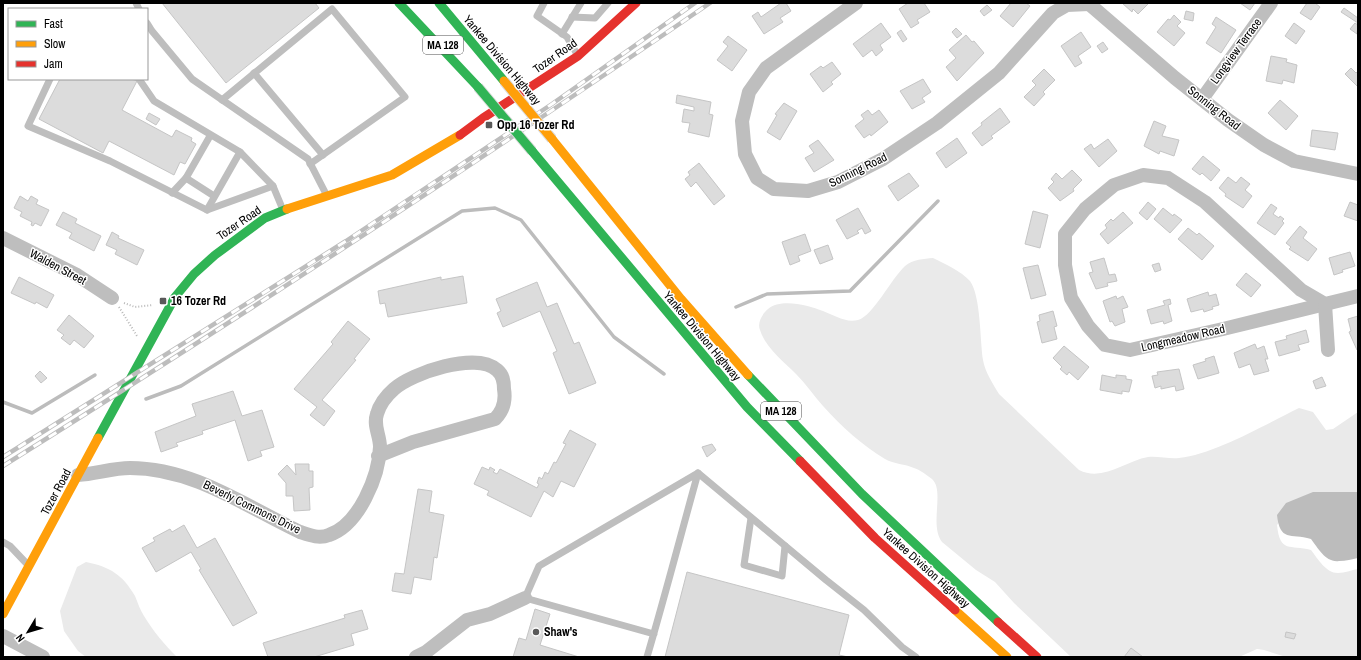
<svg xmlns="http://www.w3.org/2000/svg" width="1361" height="660" viewBox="0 0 1361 660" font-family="'Archivo Narrow',sans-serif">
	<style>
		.green { fill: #eaeaea }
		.water { fill: #bcbcbc }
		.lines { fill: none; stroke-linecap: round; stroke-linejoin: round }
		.stream { stroke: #bcbcbc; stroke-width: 3.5 }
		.building { fill: #dcdcdc; stroke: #c5c5c5 }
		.path { stroke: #b8b8b8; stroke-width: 2; stroke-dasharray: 1 2; stroke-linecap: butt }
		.lane { stroke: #bebebe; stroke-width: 7 }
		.street { stroke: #bebebe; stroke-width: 14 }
		.fast { stroke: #30b455; stroke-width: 9 }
		.slow { stroke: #ff9f0a; stroke-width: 9 }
		.jam { stroke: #e5322d; stroke-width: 9 }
		.rail-casing { stroke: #bdbdbd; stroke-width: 4.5 }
		.rail { stroke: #fff; stroke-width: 3; stroke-dasharray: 9; stroke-linecap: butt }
		.fast-bridge-casing { stroke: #dbdbdb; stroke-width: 11; stroke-linecap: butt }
		.slow-bridge-casing { stroke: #dbdbdb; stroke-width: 11; stroke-linecap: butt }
		.fast-bridge { stroke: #30b455; stroke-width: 9 }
		.slow-bridge { stroke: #ff9f0a; stroke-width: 9 }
		.poi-dot { fill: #595959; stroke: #fff; stroke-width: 1.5 }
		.labels { text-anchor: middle; stroke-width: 3; stroke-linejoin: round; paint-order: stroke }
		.shield { fill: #fff; stroke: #4c4c4c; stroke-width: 1 }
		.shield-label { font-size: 11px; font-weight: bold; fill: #000 }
		.street-label { font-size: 12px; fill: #000; stroke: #fff }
		.poi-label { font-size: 12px; font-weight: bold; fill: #000; stroke: #fff; text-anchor: start }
	</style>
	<rect width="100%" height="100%" fill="#fff"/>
	<g class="green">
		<path d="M933 258C945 264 961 271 970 281 981 296 980 342 983 360 985 372 993 384 999 394L1079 470C1103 482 1125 461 1148 457 1158 456 1169 459 1179 458 1215 454 1266 424 1299 408L1313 412 1326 430 1333 429 1358 412V503L1286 514 1277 525C1280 554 1290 544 1311 550 1318 559 1326 573 1338 573 1345 573 1351 570 1358 569V657H1286L1264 650 1257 649 1239 657H1071L1014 603 995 582 976 570 942 542C929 525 945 491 932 479 928 476 919 469 914 468 905 464 894 464 885 459 863 446 841 426 823 406 814 396 806 384 796 374 784 362 765 347 760 330 757 323 762 314 768 309 781 298 808 305 823 311 834 315 845 323 858 320 873 316 891 279 905 266 913 259 924 259 933 258Z"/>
		<path d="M86 562C110 567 122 574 135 596 138 603 140 610 144 616 153 631 165 645 177 657H86L78 651 64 631 60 611 77 567Z"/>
	</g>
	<path class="water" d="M1313 492H1358V558C1352 559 1346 561 1339 561 1326 563 1318 548 1311 539 1290 533 1280 542 1277 515L1286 503Z"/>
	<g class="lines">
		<g class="stream">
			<polyline points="736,307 767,294 850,291 938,201"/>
			<polyline points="146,399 181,386 462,211 495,208 521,220 614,337 664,374"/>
			<polyline points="3,402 32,413 95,375"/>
		</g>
	</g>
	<g class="building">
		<polygon points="162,3 315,3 319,8 226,83"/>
		<polygon points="781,3 786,3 791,11 780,18 783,22 764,34 752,16 758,12 761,17"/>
		<polygon points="908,3 924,3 930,12 917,20 919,23 911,28 899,9"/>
		<polygon points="1011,3 1026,3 1030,6 1013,27 1000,16"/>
		<polygon points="1122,3 1149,3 1138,14 1133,9 1132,12"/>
		<polygon points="1240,3 1255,3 1250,10"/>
		<polygon points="1307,3 1315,3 1320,7 1311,20 1300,13"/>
		<polygon points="987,5 992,10 984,16 980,11"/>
		<polygon points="1344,8 1358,18 1358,23 1341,12"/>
		<polygon points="1186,11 1194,13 1193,21 1184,19"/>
		<polygon points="1174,15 1181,22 1177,26 1185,33 1174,46 1157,32 1168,19 1170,20"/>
		<polygon points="1216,17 1236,30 1221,53 1206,43 1216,27 1212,24"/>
		<polygon points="881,23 891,37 880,45 883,50 876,56 872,50 863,57 853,44"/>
		<polygon points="1294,23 1305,31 1296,44 1285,36"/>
		<polygon points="1355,23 1358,25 1357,34 1350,29"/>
		<polygon points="956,28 962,34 957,38 952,32"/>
		<polygon points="901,30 907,39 903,42 897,33"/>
		<polygon points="1081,32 1091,47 1078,56 1082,63 1075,67 1061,46"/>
		<polygon points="966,35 972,42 974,41 984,53 957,81 946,67 956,58 949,50"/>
		<polygon points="728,36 747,50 732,71 717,60 728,46 723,42"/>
		<polygon points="1103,42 1108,49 1102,53 1097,46"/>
		<polygon points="1271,56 1287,59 1286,62 1297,65 1294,83 1283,80 1282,84 1266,81"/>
		<polygon points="832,62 841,74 831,82 833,84 823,92 810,74 821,66 823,68"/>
		<polygon points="1351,68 1356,73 1358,71 1358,87 1345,74"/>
		<polygon points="1044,69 1055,80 1043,92 1045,94 1034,106 1024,97 1036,85 1032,81"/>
		<polygon points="60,79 132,79 137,81 122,110 172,137 176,130 192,138 191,141 196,144 185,164 180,162 174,175 109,141 103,153 39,119"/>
		<polygon points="923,79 931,92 922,98 925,102 912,109 900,91"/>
		<polygon points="677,95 711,102 709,114 713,115 709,137 688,132 690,123 682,122 684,109 694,111 694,107 676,103"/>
		<polygon points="1280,100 1298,116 1286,130 1268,113"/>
		<polygon points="784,103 797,111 780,140 767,132 777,115 775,114"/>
		<polygon points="1000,108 1010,122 991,136 993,138 982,146 972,133 982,125 981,123"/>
		<polygon points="868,110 872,115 879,110 888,122 871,136 870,134 864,138 855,126 864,119 861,115"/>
		<polygon points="149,113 160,119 156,125 146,119"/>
		<polygon points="1154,121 1166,126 1162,136 1179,140 1174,156 1160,151 1159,154 1144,146"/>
		<polygon points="1312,130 1338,133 1335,150 1310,146"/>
		<polygon points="957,138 967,153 946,168 936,153"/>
		<polygon points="1108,139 1117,151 1099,167 1084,149 1091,144 1094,149"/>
		<polygon points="818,140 834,160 814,172 805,158 814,153 809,146"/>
		<polygon points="1203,156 1220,170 1211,181 1202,173 1200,175 1192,169"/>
		<polygon points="699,163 725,196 714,205 696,182 691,187 685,179 690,175 688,172"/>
		<polygon points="1072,170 1082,180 1073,189 1074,191 1060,201 1048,188 1054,182 1051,179 1056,173 1062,179"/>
		<polygon points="909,173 919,186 898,201 888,186"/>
		<polygon points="1228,177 1236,183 1241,177 1250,184 1245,190 1252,196 1243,208 1225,196 1226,194 1219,188"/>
		<polygon points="20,196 28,201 31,196 38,200 36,204 49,210 41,226 35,223 33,226 31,225 32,222 20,216 22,212 14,208"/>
		<polygon points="1148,202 1156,209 1147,220 1139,213"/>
		<polygon points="1350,202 1358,205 1358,221 1344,216"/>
		<polygon points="1271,204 1277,208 1273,214 1279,218 1280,216 1284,219 1282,221 1284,223 1275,235 1257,223"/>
		<polygon points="858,208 871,231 865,234 862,228 857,231 859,233 847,239 836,220"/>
		<polygon points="1163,208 1173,216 1174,214 1182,220 1170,233 1154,219"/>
		<polygon points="1033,211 1048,215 1040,248 1025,244"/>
		<polygon points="63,212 77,219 75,223 101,236 94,251 69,238 72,233 56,225"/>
		<polygon points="1123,212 1133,223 1108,244 1100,234 1107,228 1105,225 1111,219 1113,221"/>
		<polygon points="1300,226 1307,232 1303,238 1317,249 1308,261 1289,249 1291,247 1286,243"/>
		<polygon points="1188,228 1197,235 1199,233 1214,246 1202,260 1178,239"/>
		<polygon points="112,232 119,236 118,238 144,250 137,265 115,254 117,250 106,245"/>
		<polygon points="805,234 811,251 798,256 800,261 790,265 782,242"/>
		<polygon points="828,245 833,259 820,264 814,250"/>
		<polygon points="1350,252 1355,266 1342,270 1343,272 1334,275 1329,258"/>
		<polygon points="1104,258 1109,275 1115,274 1117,281 1107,283 1108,286 1096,289 1089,273 1093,272 1090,262"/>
		<polygon points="1159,263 1161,270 1155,272 1152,265"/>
		<polygon points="1038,265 1046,295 1031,299 1023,268"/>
		<polygon points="1246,273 1261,285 1251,297 1236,285"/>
		<polygon points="463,276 467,303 388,317 385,303 380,304 378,291 441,277 441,280"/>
		<polygon points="19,277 54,295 47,308 36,302 35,304 11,293"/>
		<polygon points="537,282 547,307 557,303 574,344 579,342 596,383 569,394 553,353 557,351 540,311 503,327 497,313 501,311 496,299"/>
		<polygon points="1208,292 1209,296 1216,294 1219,305 1212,307 1213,309 1204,312 1203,309 1191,312 1187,299"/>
		<polygon points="1116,296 1117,299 1123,296 1128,307 1122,309 1125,322 1115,326 1112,321 1110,322 1103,301"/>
		<polygon points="1170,299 1171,304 1168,305 1172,321 1164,324 1163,321 1151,324 1147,310 1165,305 1163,301"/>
		<polygon points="1053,311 1057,326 1054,327 1057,339 1042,343 1037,322 1040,321 1039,315"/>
		<polygon points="69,315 94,336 84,348 74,340 70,345 61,338 64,335 57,330"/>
		<polygon points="1358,316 1358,349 1357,350 1349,332 1351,331 1348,319"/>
		<polygon points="348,321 370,339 354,359 356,360 322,400 335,411 324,426 310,415 317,407 294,389 333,344 331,342"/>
		<polygon points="1306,330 1309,342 1298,345 1300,350 1279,356 1275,342 1287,339 1286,336"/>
		<polygon points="1255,344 1257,349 1264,346 1268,359 1265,359 1269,371 1254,375 1250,364 1239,368 1234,353"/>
		<polygon points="1064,346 1089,367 1078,380 1069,372 1067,375 1060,369 1062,367 1053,358"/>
		<polygon points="1214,356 1219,373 1198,379 1193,365 1206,361 1205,359"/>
		<polygon points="1179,369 1184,389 1176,391 1175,386 1161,389 1161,386 1155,388 1152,376 1158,375 1157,372"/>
		<polygon points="40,371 47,378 41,383 35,376"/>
		<polygon points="1102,375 1116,378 1116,375 1126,376 1126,379 1132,380 1129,392 1122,391 1122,394 1100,390"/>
		<polygon points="1322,377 1326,386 1316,389 1313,381"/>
		<polygon points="233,391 242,416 262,410 274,447 260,451 262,456 248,461 235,420 202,431 203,434 176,443 178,446 161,452 155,432 196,416 192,404"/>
		<polygon points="570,430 596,444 574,487 561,481 553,497 544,491 531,517 487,495 489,491 474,484 482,467 489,470 490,467 495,470 493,472 497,474 500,469 537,488 539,484 537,483 539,477 542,479 545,472 548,474 554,462 556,463 566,444 563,443"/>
		<polygon points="712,444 716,450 707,457 702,447"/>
		<polygon points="295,464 309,464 309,471 313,471 313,487 309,488 310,510 294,511 293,496 286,496 286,483 278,474 287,465 296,475"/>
		<polygon points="418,489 432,491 429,512 444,515 437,558 434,557 431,580 414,577 411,594 392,591 395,573 404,574"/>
		<polygon points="184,525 197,548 215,538 257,613 233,626 199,570 201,569 191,552 156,572 142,548 155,541 153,538 170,529 172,532"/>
		<polygon points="687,572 849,615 839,655 848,657 665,657"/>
		<polygon points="535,609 550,614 540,645 579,657 513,657 519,638 526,640"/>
		<polygon points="362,610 368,629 351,634 354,645 314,657 268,657 263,643 345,618 344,615"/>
		<polygon points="1286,632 1296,634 1294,639 1285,637"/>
		<polygon points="1131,648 1143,657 1124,657"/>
	</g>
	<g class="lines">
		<g class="path">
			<polyline points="124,303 135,307 153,305"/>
			<polyline points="119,307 137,336"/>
		</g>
		<g class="lane">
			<polyline points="136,3 139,9"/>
			<polyline points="544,3 537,16 567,37 578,56"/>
			<polyline points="572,17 595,18 608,3"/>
			<polyline points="147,23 152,31 192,79 308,159 327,196"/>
			<polyline points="562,34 581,3"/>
			<polyline points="254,73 323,155"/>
			<polyline points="50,79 28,126 110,161 207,210 273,186"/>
			<polyline points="139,79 154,101 240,152 273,186 283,210"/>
			<polyline points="222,100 332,9 405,97 310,164"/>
			<polyline points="186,178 214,196"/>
			<polyline points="172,193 186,178 210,136"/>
			<polyline points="207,210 240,152"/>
			<polyline points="698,473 826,580 864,610 902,647 916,657"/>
			<polyline points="751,518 744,565 782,576 785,546"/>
			<polyline points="3,542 10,546 28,565"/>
			<path d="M647 657C665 596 681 534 698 473L539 566 525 598 654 634"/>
		</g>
		<g class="street">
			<polyline points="856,3 766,68 749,92 742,121 745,154 757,178 774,189 808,191 838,182 883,159 937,123 999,73 1053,13 1067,5 1089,4"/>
			<polyline points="1088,3 1175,78 1228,120 1264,145 1294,161 1358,174"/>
			<polyline points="1202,99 1271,3"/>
			<polyline points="3,238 77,275 112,298"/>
			<polyline points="1325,304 1301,290 1205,202 1168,178 1143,175 1114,185 1085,209 1065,234 1065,265 1071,298 1088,326 1105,345 1130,350 1223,329 1358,296"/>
			<polyline points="1325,304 1328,350"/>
			<path d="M78 475C95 474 113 468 130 468 193 468 245 506 300 532 309 535 319 539 329 535 359 525 379 476 380 447 380 435 373 426 377 414 380 403 386 396 394 389 412 373 476 351 497 370 503 375 504 381 504 389 506 401 503 411 495 419L413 442 378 456"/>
			<polyline points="3,636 43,657"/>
			<polyline points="416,657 426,652 467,620 490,614 525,598"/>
		</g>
		<g class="fast">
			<polyline points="399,3 478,87"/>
			<polyline points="439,3 504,81"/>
			<polyline points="532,151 747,407 800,461"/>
			<polyline points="748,375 862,494 998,622"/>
			<polyline points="98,438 175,297 194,274 215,255 265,218 287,209"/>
		</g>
		<g class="slow">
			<polyline points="552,139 681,299 748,375"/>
			<polyline points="287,209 392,175 460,135"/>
			<polyline points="955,610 1007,657"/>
			<polyline points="3,614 98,438"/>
		</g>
		<g class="jam">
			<polyline points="460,135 483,118 578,56 636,3"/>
			<polyline points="800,461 875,538 955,610"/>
			<polyline points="998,622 1037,657"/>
		</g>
		<defs>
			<g id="rail">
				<polyline points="3,457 346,241 552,104 695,3"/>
				<path d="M3 466C242 316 477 163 710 3"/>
			</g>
		</defs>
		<use href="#rail" class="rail-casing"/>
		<use href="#rail" class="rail"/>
		<defs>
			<polyline id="fast-bridge" points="478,87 532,151"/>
			<polyline id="slow-bridge" points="504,81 552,139"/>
		</defs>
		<use href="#fast-bridge" class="fast-bridge-casing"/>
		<use href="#slow-bridge" class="slow-bridge-casing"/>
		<use href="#fast-bridge" class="fast-bridge"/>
		<use href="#slow-bridge" class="slow-bridge"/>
	</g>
	<g class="poi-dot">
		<rect x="485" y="121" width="8" height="8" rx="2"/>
		<rect x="159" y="297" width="8" height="8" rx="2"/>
		<circle cx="536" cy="632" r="4"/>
	</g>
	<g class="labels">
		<g class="shield">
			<rect x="423" y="36" width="40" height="18" rx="3"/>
			<rect x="761" y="402" width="40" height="18" rx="3"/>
		</g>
		<g class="shield-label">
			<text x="443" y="49">MA 128</text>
			<text x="781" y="415">MA 128</text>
		</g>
		<g class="street-label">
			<text transform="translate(1236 51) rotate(-54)" y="4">Longview Terrace</text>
			<text transform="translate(555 56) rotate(-35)" y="4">Tozer Road</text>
			<text transform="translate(502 60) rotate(50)" y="4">Yankee Division Highway</text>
			<text transform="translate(1214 108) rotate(38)" y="4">Sonning Road</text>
			<text transform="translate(858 170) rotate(-26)" y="4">Sonning Road</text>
			<text transform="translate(239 223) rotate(-34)" y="4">Tozer Road</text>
			<text transform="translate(58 267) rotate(28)" y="4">Walden Street</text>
			<text transform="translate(702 336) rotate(50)" y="4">Yankee Division Highway</text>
			<text transform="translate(1183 338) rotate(-13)" y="4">Longmeadow Road</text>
			<text transform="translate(56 492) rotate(-62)" y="4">Tozer Road</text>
			<text transform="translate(252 507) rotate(26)" y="4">Beverly Commons Drive</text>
			<text transform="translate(926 568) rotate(42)" y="4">Yankee Division Highway</text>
		</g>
		<g class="poi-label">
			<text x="497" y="129">Opp 16 Tozer Rd</text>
			<text x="171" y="305">16 Tozer Rd</text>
			<text x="544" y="636">Shaw's</text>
		</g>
	</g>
	<rect width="1361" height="660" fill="none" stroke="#000000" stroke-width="8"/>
	<rect x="8" y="8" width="140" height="72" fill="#ffffff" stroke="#999999"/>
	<rect x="16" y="21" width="20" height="6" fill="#30b455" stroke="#999999"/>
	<text x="44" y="28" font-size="12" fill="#000000">Fast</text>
	<rect x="16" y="41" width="20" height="6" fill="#ff9f0a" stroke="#999999"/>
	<text x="44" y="48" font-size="12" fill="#000000">Slow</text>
	<rect x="16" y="61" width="20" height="6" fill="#e5322d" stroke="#999999"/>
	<text x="44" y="68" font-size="12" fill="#000000">Jam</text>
	<g transform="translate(28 632) rotate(232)" stroke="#ffffff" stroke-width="3" paint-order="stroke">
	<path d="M0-3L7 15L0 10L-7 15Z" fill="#000000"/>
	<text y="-6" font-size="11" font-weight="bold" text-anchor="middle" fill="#000000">N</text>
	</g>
</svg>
